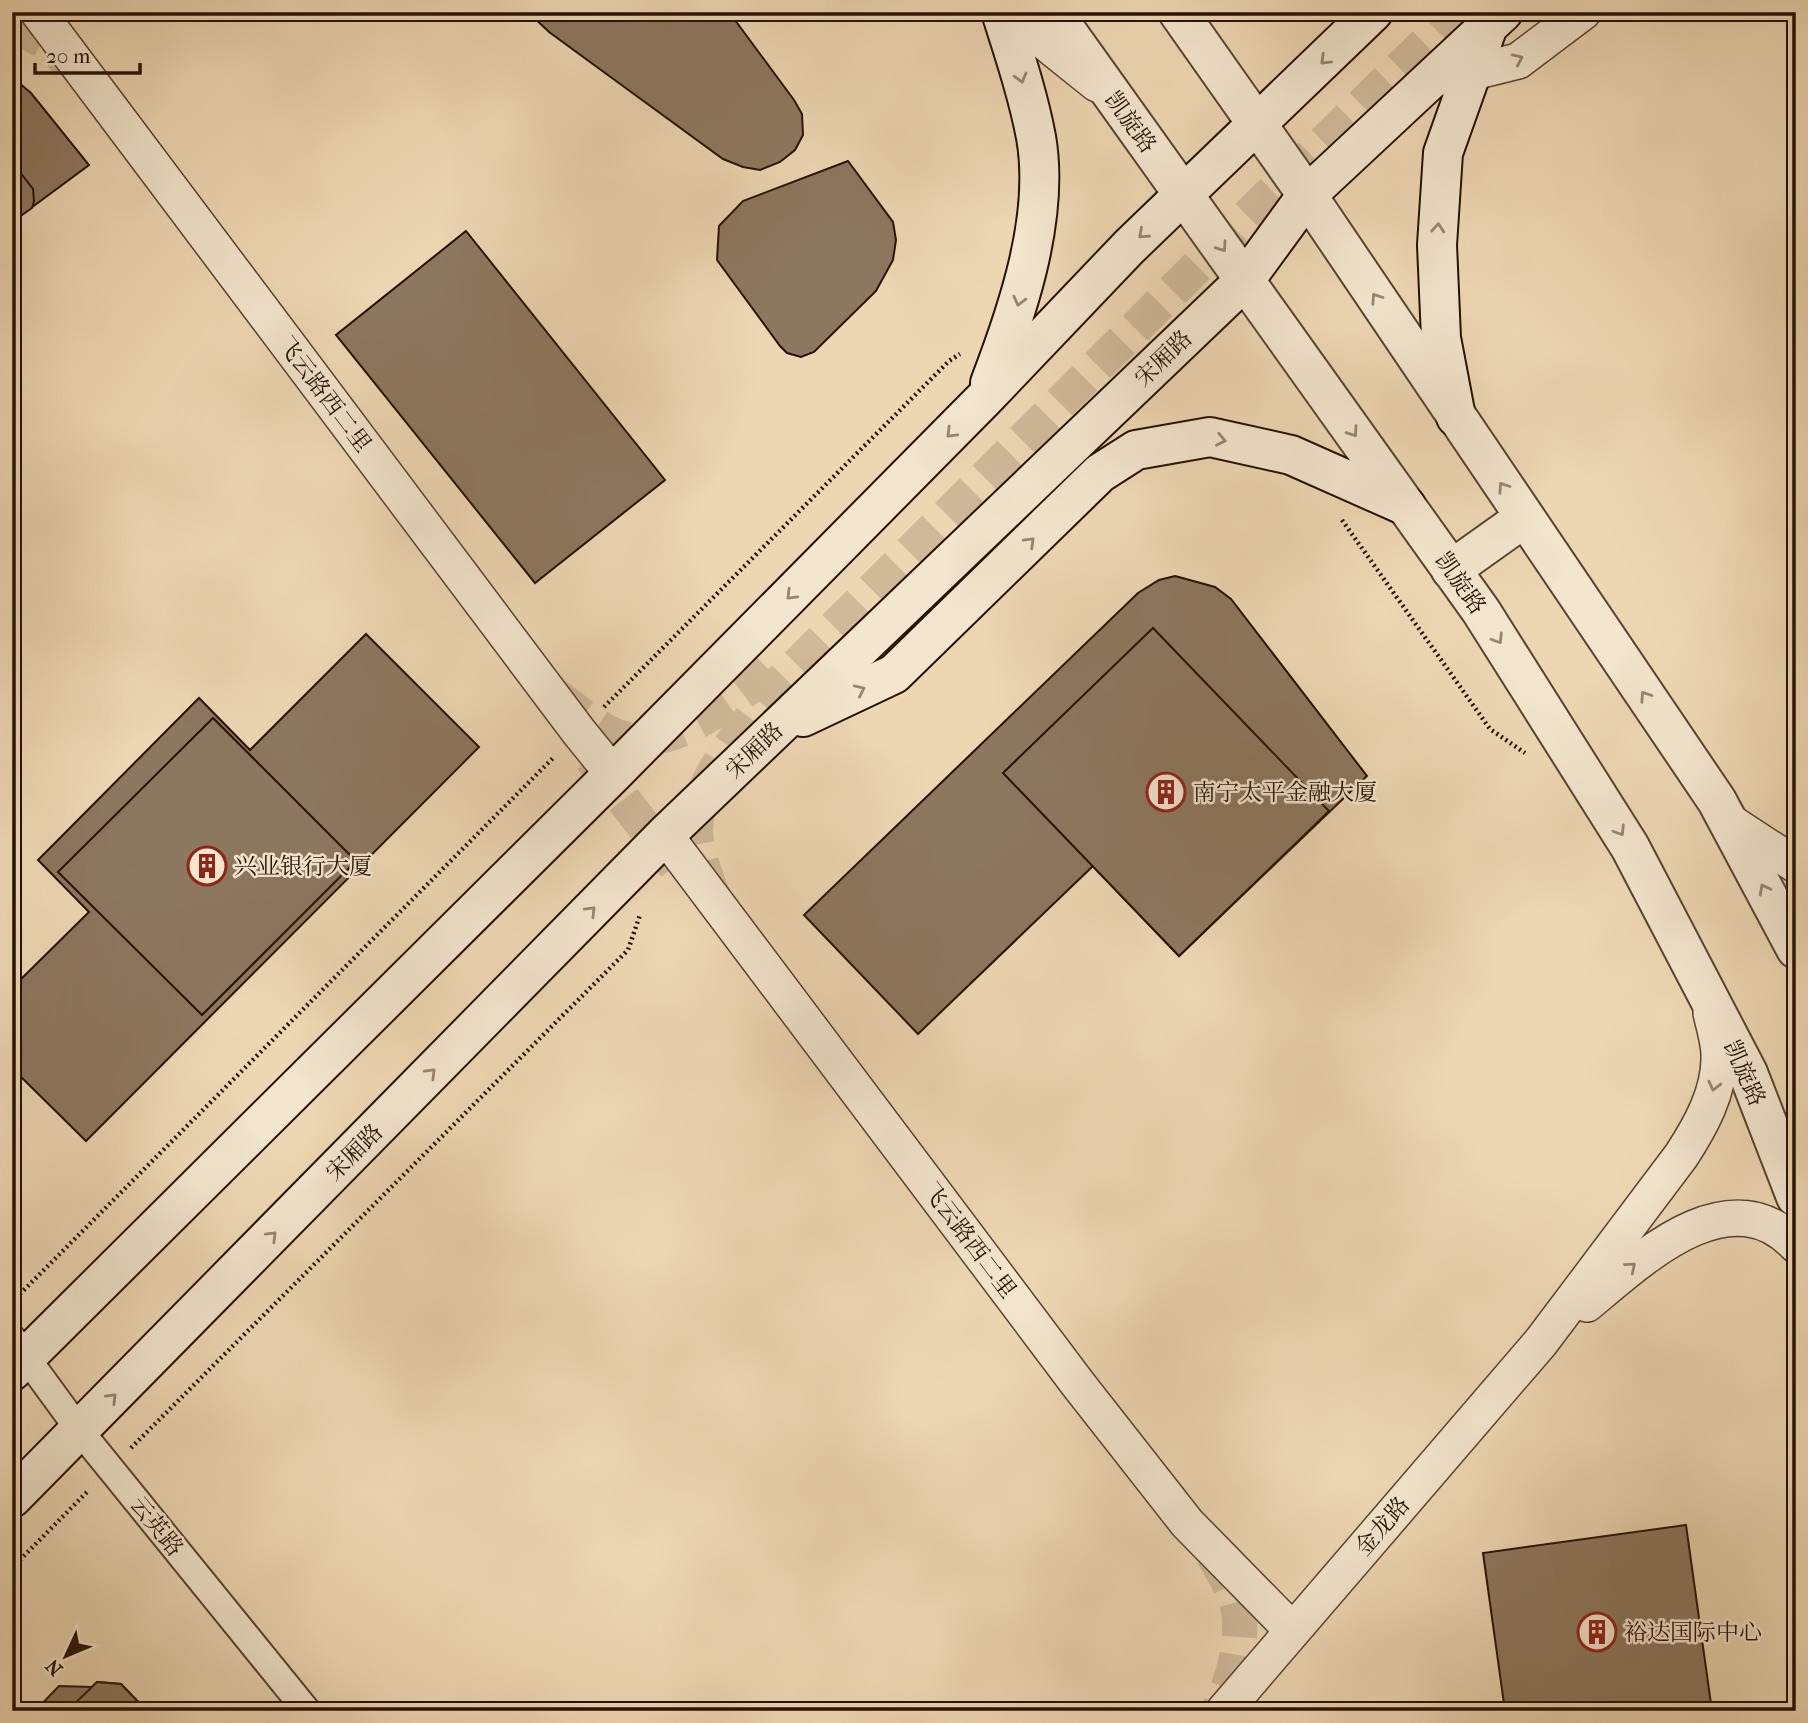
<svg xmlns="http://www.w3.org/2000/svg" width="1808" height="1723" viewBox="0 0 1808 1723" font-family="'IM FELL French Canon','Noto Serif SC',serif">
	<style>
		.building { fill: #8d775f; stroke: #261005; stroke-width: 2 }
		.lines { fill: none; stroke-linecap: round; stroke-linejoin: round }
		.minor-tunnel { stroke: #cfb999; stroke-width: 35; stroke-dasharray: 35 18; stroke-linecap: butt }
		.pedestrian-casing { stroke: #584230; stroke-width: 30 }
		.minor-casing { stroke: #584230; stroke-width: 38 }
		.tertiary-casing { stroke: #584230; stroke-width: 42 }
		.secondary-casing { stroke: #261005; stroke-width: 42 }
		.path { stroke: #261005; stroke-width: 4.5; stroke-dasharray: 2 3.5; stroke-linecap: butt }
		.pedestrian { stroke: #f3e5ce; stroke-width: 26 }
		.minor { stroke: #f3e5ce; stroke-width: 35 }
		.tertiary { stroke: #f3e5ce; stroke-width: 38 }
		.secondary { stroke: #f3e5ce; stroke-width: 38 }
		.oneway { stroke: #978574 }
		.labels { text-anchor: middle; stroke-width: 5; stroke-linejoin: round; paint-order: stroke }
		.street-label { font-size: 23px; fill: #261005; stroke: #f3e5ce }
		.poi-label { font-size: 23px; fill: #261005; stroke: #f3e5ce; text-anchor: start }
	</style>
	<rect width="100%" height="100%" fill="#edd7b3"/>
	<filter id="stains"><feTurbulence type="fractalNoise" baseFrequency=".00286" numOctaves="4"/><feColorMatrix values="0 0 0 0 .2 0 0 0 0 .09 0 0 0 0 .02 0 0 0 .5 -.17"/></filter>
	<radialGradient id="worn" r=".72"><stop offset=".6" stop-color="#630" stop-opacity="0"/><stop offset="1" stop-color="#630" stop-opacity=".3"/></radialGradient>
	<g class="building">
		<polygon points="528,12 729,12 794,100 802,114 803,135 795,150 780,162 760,170 743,167 723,159 549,32"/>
		<polygon points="12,77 31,93 89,165 12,222"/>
		<polygon points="848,161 893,222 896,240 893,260 876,291 814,352 801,357 787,353 780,346 717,260 719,226 743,201"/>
		<polygon points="12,162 33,189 34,201 32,208 12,222"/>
		<polygon points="466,231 665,480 535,583 336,335"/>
		<polygon points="1175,576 1215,587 1231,599 1367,776 1179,956 1093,866 918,1034 804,915 1138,593 1159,580"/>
		<polygon points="1153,628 1329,811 1179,956 1003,773"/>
		<polygon points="366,634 479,747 86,1141 12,1068 12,988 89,912 38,860 199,698 250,750"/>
		<polygon points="213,718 356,861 202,1015 58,872"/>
		<polygon points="1686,1525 1712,1711 1505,1711 1483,1553"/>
		<polygon points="97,1682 121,1684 147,1711 35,1711 59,1686 92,1687"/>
		<polygon points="97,1682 121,1684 147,1711 67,1711"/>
	</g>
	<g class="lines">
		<g class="minor-tunnel">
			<polyline points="12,24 56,48 69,65"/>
			<path d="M555 695C573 708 593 726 613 735 664 757 743 696 778 662"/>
			<polyline points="591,758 675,866"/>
			<path d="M713 895C706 878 699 858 696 838 690 787 749 721 779 683L1258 206 1458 12"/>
			<path d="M1213 1555C1220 1568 1229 1581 1234 1594 1248 1629 1234 1679 1218 1711"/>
		</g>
		<defs>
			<polyline id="pedestrian" points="12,1338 80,1431 307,1711"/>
			<g id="minor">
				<polyline points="38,12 579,732 613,774"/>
				<polyline points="1007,12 1097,84"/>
				<polyline points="1449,78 1518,61 1583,12"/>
				<polyline points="1727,820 1796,865"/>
				<polyline points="665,835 1078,1384 1187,1523 1292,1630"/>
				<path d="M1587 1304C1641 1259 1729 1175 1796 1245"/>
				<path d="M1224 1711 1541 1342 1681 1156C1700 1127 1720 1092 1719 1055 1719 1042 1714 1026 1711 1013"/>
			</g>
			<g id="tertiary">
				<polyline points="1053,12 1481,611 1630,847 1748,1073 1796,1197"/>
				<polyline points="1178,12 1307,195 1717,801 1796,949"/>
				<polyline points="1451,570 1524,518"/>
			</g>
			<g id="secondary">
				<path d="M990 383C1018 310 1050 216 1036 137 1028 95 1014 53 1001 12"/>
				<polyline points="1456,417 1441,338 1437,245 1443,153 1487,29"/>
				<polyline points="803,717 894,674 1100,473 1136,450 1210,437 1291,455 1406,506"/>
				<polyline points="12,1371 613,774 984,399 1129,247 1373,12"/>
				<polyline points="12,1498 665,835 1245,280 1307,195 1503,12"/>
			</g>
		</defs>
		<use href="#pedestrian" class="pedestrian-casing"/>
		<use href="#minor" class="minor-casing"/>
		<use href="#tertiary" class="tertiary-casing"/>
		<use href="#secondary" class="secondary-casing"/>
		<g class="path">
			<polyline points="1342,520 1490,729 1525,753"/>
			<polyline points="604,707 949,361 960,354"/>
			<polyline points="12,1302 555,756"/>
			<polyline points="131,1448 628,950 640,915"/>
			<polyline points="12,1568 88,1491"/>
		</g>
		<use href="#pedestrian" class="pedestrian"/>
		<use href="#minor" class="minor"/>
		<use href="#tertiary" class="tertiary"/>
		<use href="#secondary" class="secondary"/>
	</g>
	<defs><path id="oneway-chevron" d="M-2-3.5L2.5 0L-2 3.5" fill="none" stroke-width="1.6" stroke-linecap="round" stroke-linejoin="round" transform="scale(1.75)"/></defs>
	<g class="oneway">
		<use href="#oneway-chevron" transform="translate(1518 59) rotate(-25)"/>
		<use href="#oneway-chevron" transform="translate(1325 60) rotate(136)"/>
		<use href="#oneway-chevron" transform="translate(1021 78) rotate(75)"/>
		<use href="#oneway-chevron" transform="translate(1438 228) rotate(-86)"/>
		<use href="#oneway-chevron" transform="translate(1143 234) rotate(138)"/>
		<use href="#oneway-chevron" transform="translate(1222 247) rotate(55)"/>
		<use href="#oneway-chevron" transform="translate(1376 298) rotate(-124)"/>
		<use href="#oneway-chevron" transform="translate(1019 301) rotate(104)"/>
		<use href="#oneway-chevron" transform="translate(1353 432) rotate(55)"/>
		<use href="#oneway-chevron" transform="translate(951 433) rotate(135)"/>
		<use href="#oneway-chevron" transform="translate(1221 440) rotate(11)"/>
		<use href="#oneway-chevron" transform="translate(1503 487) rotate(-124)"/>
		<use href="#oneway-chevron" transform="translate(1030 542) rotate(-44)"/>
		<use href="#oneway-chevron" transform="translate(791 595) rotate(135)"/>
		<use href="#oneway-chevron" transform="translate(1498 639) rotate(58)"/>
		<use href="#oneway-chevron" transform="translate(860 690) rotate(-25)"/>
		<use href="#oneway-chevron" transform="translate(1645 696) rotate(-124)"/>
		<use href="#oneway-chevron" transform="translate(1620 831) rotate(58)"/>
		<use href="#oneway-chevron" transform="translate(1764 889) rotate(-118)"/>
		<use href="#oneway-chevron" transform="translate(591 911) rotate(-45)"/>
		<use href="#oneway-chevron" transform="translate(431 1073) rotate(-45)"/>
		<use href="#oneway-chevron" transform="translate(1714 1086) rotate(104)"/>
		<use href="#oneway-chevron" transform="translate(272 1236) rotate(-45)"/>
		<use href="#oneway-chevron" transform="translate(1631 1267) rotate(-40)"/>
		<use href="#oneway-chevron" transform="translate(112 1398) rotate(-45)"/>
	</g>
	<defs>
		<symbol id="building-ring" viewBox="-11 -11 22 22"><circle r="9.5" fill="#f3e5ce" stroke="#8f2418" stroke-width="1.5"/><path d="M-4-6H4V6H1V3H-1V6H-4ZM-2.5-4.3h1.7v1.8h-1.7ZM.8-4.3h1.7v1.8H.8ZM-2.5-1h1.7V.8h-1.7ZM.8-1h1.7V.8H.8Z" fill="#8f2418"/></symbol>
	</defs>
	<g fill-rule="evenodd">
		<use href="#building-ring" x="1144" y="770" width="44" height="44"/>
		<use href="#building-ring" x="185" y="844" width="44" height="44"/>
		<use href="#building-ring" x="1575" y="1610" width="44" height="44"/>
	</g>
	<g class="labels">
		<g class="street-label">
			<text transform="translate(1131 122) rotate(54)" y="8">凯旋路</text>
			<text transform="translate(1163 358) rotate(-44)" y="8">宋厢路</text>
			<text transform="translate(325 394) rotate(53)" y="8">飞云路西二里</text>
			<text transform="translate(1461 583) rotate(55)" y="8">凯旋路</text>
			<text transform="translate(754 750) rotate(-44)" y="8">宋厢路</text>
			<text transform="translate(1745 1073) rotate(66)" y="8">凯旋路</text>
			<text transform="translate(354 1152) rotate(-45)" y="8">宋厢路</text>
			<text transform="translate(970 1240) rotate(53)" y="8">飞云路西二里</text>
			<text transform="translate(157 1526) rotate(51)" y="8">云英路</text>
			<text transform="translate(1382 1526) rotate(-49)" y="8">金龙路</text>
		</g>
		<g class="poi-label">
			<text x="1193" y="800">南宁太平金融大厦</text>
			<text x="234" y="874">兴业银行大厦</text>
			<text x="1624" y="1640">裕达国际中心</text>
		</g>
	</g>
	<rect width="1808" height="1723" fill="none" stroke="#edd7b3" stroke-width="42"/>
	<rect x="14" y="14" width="1780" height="1695" fill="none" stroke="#261005" stroke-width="3.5"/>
	<rect x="21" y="21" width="1766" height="1681" fill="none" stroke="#261005" stroke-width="2"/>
	<g transform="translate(66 1656) rotate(226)" stroke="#f3e5ce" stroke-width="5" paint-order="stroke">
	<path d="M0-5L12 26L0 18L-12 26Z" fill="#261005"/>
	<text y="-10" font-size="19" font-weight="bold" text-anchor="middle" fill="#261005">N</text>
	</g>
	<path d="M35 63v10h105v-10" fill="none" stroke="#261005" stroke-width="3.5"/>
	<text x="46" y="63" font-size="21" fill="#261005" stroke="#f3e5ce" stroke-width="5" paint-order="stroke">20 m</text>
	<rect width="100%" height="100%" filter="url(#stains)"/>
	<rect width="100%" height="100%" fill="url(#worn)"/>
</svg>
